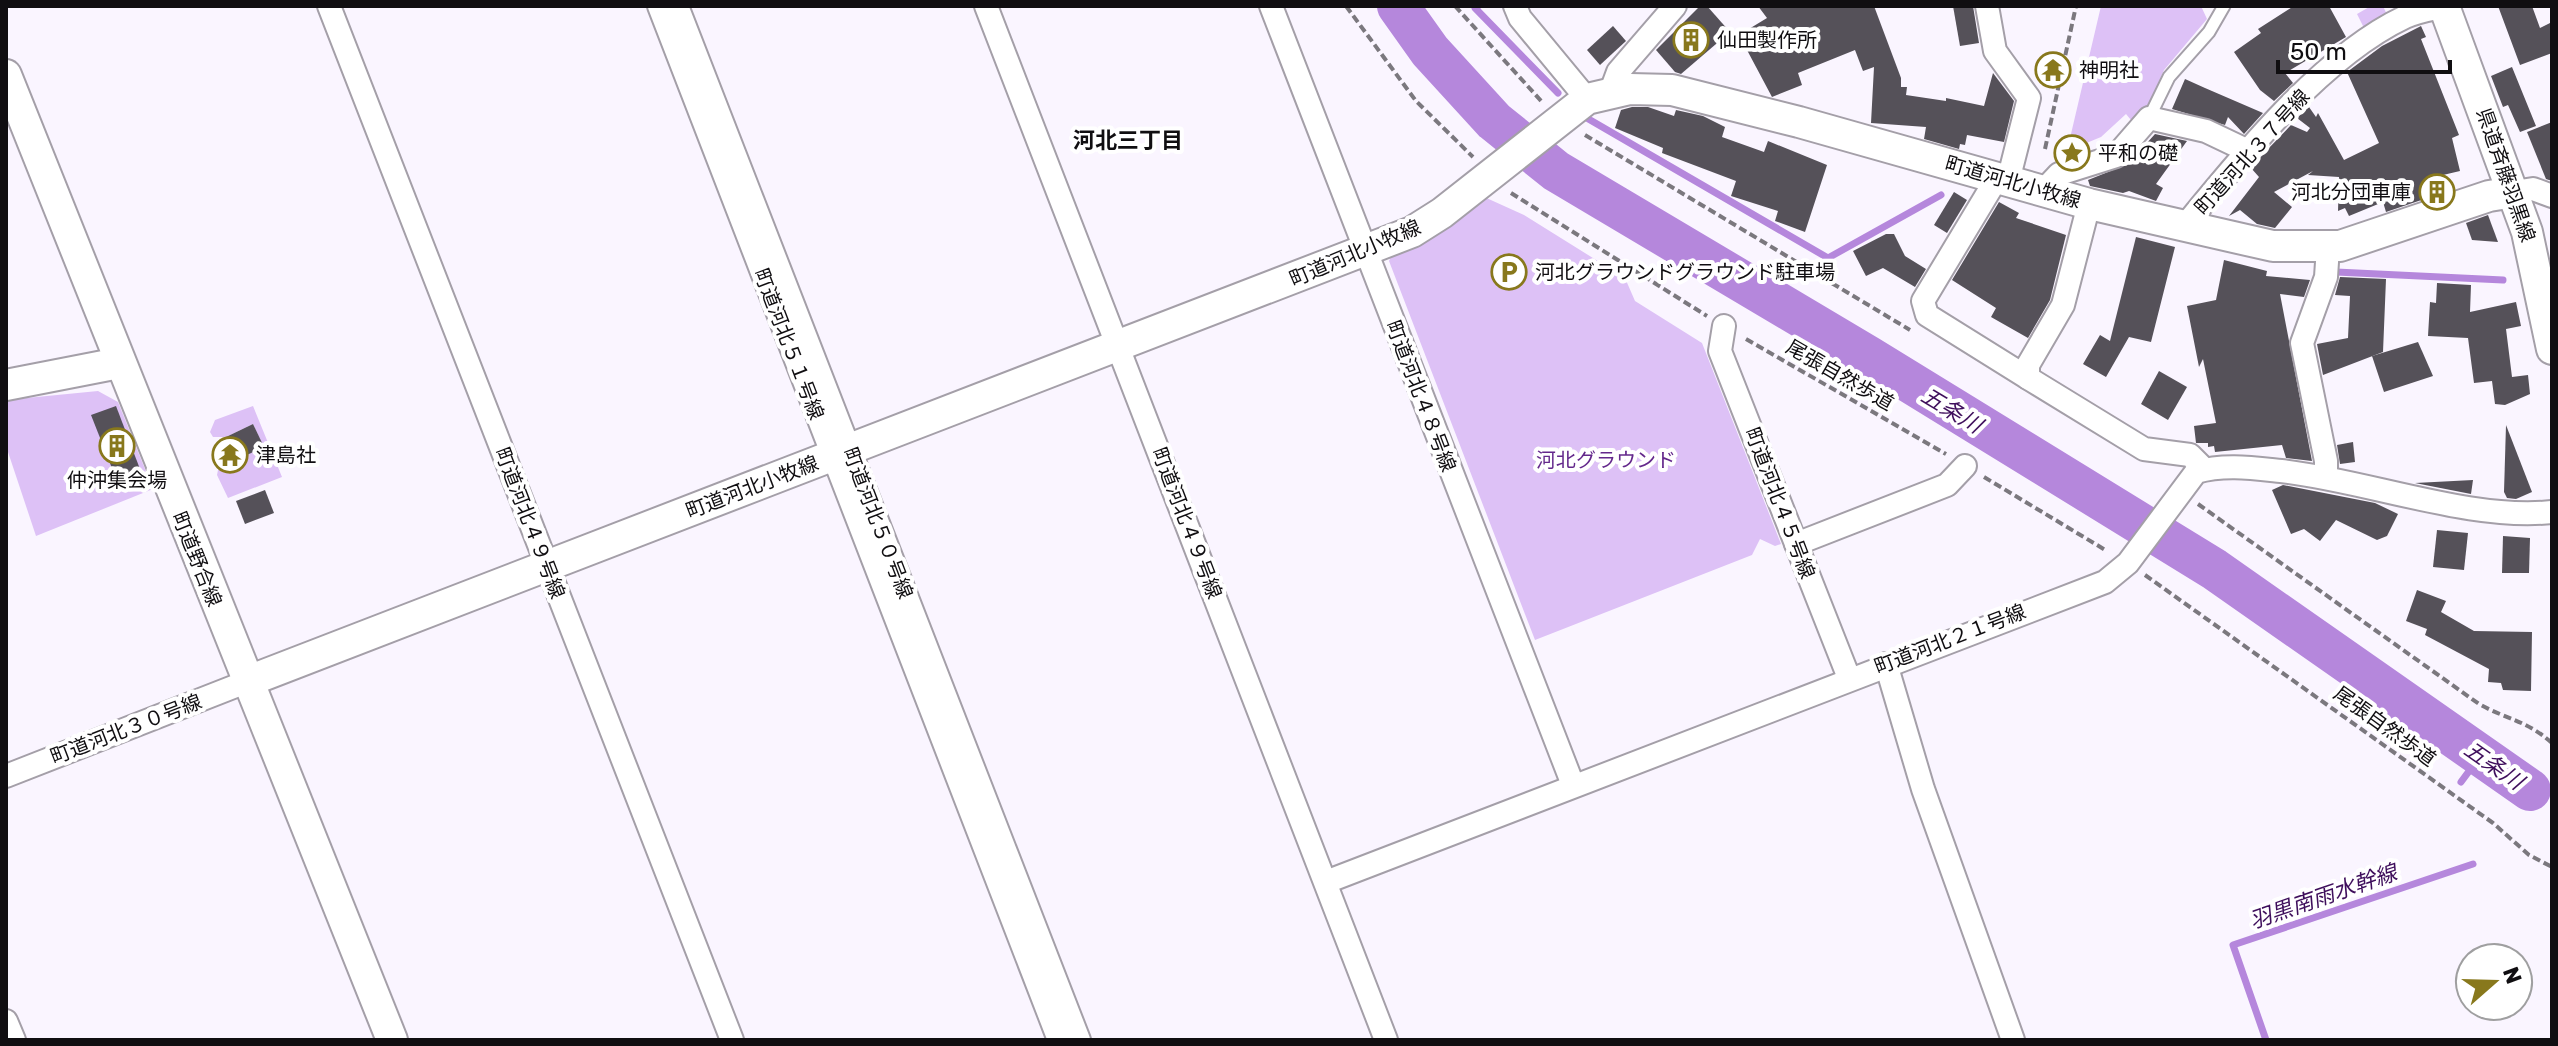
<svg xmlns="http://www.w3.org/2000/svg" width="2558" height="1046" viewBox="0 0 2558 1046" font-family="Rubik,'Noto Sans JP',sans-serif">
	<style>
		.green { fill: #ddc1f6 }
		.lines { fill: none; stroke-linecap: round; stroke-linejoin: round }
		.stream { stroke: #b587dc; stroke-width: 7 }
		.river { stroke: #b587dc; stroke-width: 42 }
		.building { fill: #555159 }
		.lane-casing { stroke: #a49fa8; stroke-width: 15 }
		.street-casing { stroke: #a49fa8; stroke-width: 26 }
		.secondary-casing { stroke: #a49fa8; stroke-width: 34 }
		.path { stroke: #7b787e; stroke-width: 4; stroke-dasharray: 8 4; stroke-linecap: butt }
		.lane { stroke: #fff; stroke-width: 11 }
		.street { stroke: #fff; stroke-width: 22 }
		.secondary { stroke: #fff; stroke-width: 30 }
		.labels { text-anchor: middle; stroke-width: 8; stroke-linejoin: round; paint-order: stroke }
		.poi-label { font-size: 20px; fill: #100e11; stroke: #fff; text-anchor: start }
		.street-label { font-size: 20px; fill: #100e11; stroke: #fff }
		.park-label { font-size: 20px; fill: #64288c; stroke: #fff }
		.neighbourhood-label { font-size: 22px; font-weight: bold; fill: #100e11; stroke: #fff }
		.water-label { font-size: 22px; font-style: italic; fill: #3f0f5c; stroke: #fff }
	</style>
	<rect width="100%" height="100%" fill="#faf5ff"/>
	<g class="green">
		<polygon points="2101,6 2201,6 2207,19 2164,70 2142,121 2136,126 2126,114 2101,137 2067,151"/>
		<polygon points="2371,6 2383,6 2389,19 2364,28 2357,14"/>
		<polygon points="1482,196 1524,215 1625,278 1635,301 1702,343 1781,544 1775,546 1760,539 1752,555 1535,640 1389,261 1393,252"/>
		<polygon points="98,391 118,402 153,489 36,536 6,446 6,400"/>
		<polygon points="253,406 282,477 228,498 217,475 220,460 227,456 237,460 263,446 253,424 226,437 213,437 210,432 215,420"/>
	</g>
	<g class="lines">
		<g class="stream">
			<polyline points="1478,6 1475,8 1558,93"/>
			<polyline points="1585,117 1828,258 1941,195"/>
			<polyline points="2336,272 2503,280"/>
			<polyline points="2461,782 2481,755"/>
			<polyline points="2266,1040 2233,945 2473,864"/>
		</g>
		<polyline class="river" points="1398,6 1430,51 1494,121 1556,171 1869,357 2214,569 2530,790"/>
	</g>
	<g class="building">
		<polygon points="1700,6 1707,6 1730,32 1681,74 1675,72 1656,50"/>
		<polygon points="1758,6 1874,6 1901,78 1901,87 1907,87 1906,95 1946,101 1946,98 1984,106 1993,73 2014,101 2004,142 1967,135 1965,145 1960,144 1959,149 1924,139 1926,127 1871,123 1874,67 1863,71 1855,50 1798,73 1802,85 1772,97 1739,35 1767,18"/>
		<polygon points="1953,6 1973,6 1979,43 1960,46"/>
		<polygon points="2294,6 2329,6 2346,37 2285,73 2293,83 2274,101 2260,90 2234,52 2261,33 2258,29"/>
		<polygon points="2498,6 2532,6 2540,28 2552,22 2552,53 2520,65"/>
		<polygon points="1613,26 1626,41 1600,65 1587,50"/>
		<polygon points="2421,26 2426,37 2421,39 2459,135 2452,138 2460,171 2443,175 2448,191 2386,212 2383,202 2349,216 2345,208 2338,211 2339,177 2308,175 2313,171 2274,192 2292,207 2275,228 2257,224 2240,210 2229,216 2259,177 2251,168 2267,150 2291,125 2307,132 2310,128 2297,118 2309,107 2316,117 2318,113 2344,160 2379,143 2347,72 2382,46"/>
		<polygon points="2512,67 2536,126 2520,132 2508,105 2503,107 2491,76"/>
		<polygon points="2185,79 2205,88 2263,113 2244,134 2228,117 2225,125 2172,109"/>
		<polygon points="1632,107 1648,107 1674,116 1676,110 1703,116 1725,127 1722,137 1764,152 1768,141 1827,165 1805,232 1775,221 1778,211 1731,196 1736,181 1662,153 1663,148 1615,128 1621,110"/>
		<polygon points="2552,122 2552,181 2546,179 2527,132"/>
		<polygon points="2155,134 2187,141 2156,184 2163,188 2156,201 2129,191 2123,193 2090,186 2088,180 2128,164"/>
		<polygon points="1954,192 1967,200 1947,233 1934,225"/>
		<polygon points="1999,202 2019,213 2016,218 2066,235 2050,300 2028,338 1991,317 1996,308 1952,280"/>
		<polygon points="2488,215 2498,242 2472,240 2466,223"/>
		<polygon points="1886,234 1894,234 1905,256 1926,269 1915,287 1883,268 1866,276 1853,251"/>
		<polygon points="2136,237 2175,247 2151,342 2129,337 2106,377 2083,364 2100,335 2110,341"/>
		<polygon points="2224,260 2267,271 2266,276 2310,280 2304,297 2280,294 2312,461 2286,458 2282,445 2215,452 2214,446 2208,447 2208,443 2196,443 2194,426 2216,423 2203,359 2199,367 2187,306 2216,300"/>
		<polygon points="2340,277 2386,279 2383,352 2323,375 2317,344 2348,338 2350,296 2335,295"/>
		<polygon points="2437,283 2471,285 2470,312 2516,302 2521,326 2506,329 2512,377 2528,375 2530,394 2505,405 2495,404 2492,381 2474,383 2468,338 2428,336 2430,302 2436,303"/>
		<polygon points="2418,342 2433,376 2384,392 2372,356"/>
		<polygon points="2159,371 2187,387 2168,420 2141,404"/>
		<polygon points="116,406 143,477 119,486 91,415"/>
		<polygon points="253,424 264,447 236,460 226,437"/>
		<polygon points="2506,425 2532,492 2516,499 2507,498 2504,492"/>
		<polygon points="2353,442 2355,462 2340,464 2337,445"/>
		<polygon points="2473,480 2471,494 2415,483"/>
		<polygon points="2283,485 2375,503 2398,514 2387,536 2377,540 2336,520 2320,541 2304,529 2291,534 2272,490"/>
		<polygon points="265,490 274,513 245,524 236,501"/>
		<polygon points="2437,530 2468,533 2464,570 2433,567"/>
		<polygon points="2503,536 2530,538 2529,573 2502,573"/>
		<polygon points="2417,590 2446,601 2441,612 2474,631 2532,632 2531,691 2503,690 2501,683 2488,682 2489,669 2425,635 2427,629 2406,621"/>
	</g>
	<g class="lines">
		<defs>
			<polyline id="lane" points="2149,118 2169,77 2209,32 2224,6"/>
			<g id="street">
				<polyline points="329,6 732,1040"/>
				<polyline points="659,6 1059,1040"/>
				<polyline points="677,6 1079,1040"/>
				<polyline points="986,6 1386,1040"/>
				<polyline points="1271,6 1573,785"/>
				<polyline points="1515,6 1520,18 1587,99"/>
				<polyline points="1987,6 1995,51 2029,98 2008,181"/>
				<polyline points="1611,91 1618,72 1675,6"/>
				<polyline points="1997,178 1923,301 1927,315 2028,378"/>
				<polyline points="2043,191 2059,174 2116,156 2149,118 2206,131 2248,151"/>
				<polyline points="2514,192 2533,189 2552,196"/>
				<polyline points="2089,204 2063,305 2028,365 2028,378 2144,449 2190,455 2204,469"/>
				<path d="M2183 228C2240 158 2322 56 2405 17 2418 11 2432 9 2446 6"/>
				<polyline points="1724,326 1720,351 1849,678"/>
				<polyline points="2326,476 2326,461 2302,343 2326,277 2328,247"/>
				<polyline points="1796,544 1947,485 1965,466"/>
				<polyline points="1886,664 1923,789 2013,1040"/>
				<polyline points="6,776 246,682"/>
				<path d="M1326 882 2105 582 2128 563 2196 472C2224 464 2252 468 2281 471 2365 480 2470 521 2552 512"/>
				<polyline points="6,1021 14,1040"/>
			</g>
			<g id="secondary">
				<polyline points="2444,6 2527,232 2552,349"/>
				<polyline points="6,75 392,1040"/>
				<polyline points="6,385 119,363"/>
				<polyline points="246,682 1412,232 1442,213 1587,99 1630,89 1672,90 1799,122 2089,204 2273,246 2340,246 2489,196 2514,192"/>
			</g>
		</defs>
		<use href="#lane" class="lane-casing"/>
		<use href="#street" class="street-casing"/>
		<use href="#secondary" class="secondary-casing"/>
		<g class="path">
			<polyline points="1346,6 1416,101 1473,157"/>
			<polyline points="1455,6 1543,103"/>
			<polyline points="1585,135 1910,330"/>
			<polyline points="2045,149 2076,6"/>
			<polyline points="1511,193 1707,316"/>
			<polyline points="1746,339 1946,454"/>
			<polyline points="1984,477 2107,551"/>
			<path d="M2198 504 2479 704C2508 720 2526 720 2552 743"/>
			<polyline points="2145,575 2493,823 2529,855 2552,867"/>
		</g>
		<use href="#lane" class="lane"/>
		<use href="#street" class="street"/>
		<use href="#secondary" class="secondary"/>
	</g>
	<defs>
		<symbol id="building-ring" viewBox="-11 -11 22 22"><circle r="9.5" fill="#fff" stroke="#88781c" stroke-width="1.5"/><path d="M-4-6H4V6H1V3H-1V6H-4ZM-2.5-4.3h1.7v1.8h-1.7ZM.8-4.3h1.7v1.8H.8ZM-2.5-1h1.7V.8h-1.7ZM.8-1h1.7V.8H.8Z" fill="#88781c"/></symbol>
		<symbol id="temple-ring" viewBox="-11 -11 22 22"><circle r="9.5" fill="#fff" stroke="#88781c" stroke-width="1.5"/><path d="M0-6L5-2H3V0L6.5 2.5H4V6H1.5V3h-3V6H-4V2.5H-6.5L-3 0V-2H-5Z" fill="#88781c"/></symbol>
		<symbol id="sight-ring" viewBox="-11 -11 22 22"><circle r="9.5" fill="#fff" stroke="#88781c" stroke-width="1.5"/><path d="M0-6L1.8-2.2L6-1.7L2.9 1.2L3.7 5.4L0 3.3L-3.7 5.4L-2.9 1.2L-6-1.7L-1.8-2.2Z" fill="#88781c"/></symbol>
		<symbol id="parking-ring" viewBox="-11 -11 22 22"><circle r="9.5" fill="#fff" stroke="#88781c" stroke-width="1.5"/><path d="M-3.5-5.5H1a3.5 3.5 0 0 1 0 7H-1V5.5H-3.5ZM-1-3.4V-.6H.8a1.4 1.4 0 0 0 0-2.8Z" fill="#88781c"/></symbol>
	</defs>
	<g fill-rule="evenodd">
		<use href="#building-ring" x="1671" y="20" width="40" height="40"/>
		<use href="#temple-ring" x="2033" y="50" width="40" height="40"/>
		<use href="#sight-ring" x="2052" y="133" width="40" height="40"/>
		<use href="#building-ring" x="2417" y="172" width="40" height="40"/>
		<use href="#parking-ring" x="1489" y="252" width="40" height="40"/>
		<use href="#building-ring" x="97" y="426" width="40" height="40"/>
		<use href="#temple-ring" x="210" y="435" width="40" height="40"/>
	</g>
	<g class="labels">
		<g class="poi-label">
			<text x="1717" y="47">仙田製作所</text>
			<text x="2079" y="77">神明社</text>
			<text x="2098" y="160">平和の礎</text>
			<text x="2411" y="199" text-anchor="end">河北分団車庫</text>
			<text x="1535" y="279">河北グラウンドグラウンド駐車場</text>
			<text x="256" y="462">津島社</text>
			<text x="117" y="487" text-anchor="middle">仲沖集会場</text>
		</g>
		<g class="street-label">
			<text transform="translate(2252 152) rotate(-48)" y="7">町道河北３７号線</text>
			<text transform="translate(2506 175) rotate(71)" y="7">県道斉藤羽黒線</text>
			<text transform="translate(2013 182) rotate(16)" y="7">町道河北小牧線</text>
			<text transform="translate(1355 253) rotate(-23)" y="7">町道河北小牧線</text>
			<text transform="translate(789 344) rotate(69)" y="7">町道河北５１号線</text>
			<text transform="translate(1840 375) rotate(30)" y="7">尾張自然歩道</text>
			<text transform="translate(1421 396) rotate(69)" y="7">町道河北４８号線</text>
			<text transform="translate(752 487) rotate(-21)" y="7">町道河北小牧線</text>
			<text transform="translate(1780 503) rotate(69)" y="7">町道河北４５号線</text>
			<text transform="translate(530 523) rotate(69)" y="7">町道河北４９号線</text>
			<text transform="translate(878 523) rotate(69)" y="7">町道河北５０号線</text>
			<text transform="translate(1187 523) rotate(69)" y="7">町道河北４９号線</text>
			<text transform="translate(197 559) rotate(68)" y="7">町道野合線</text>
			<text transform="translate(1950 639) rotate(-21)" y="7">町道河北２１号線</text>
			<text transform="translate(2385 726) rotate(36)" y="7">尾張自然歩道</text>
			<text transform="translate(126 729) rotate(-21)" y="7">町道河北３０号線</text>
		</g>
		<g class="park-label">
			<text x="1606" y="467">河北グラウンド</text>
		</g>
		<g class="neighbourhood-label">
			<text x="1128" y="148">河北三丁目</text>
		</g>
		<g class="water-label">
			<text transform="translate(1952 410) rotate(31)" y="8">五条川</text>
			<text transform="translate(2494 765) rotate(35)" y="8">五条川</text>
			<text transform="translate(2323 896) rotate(-19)" y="8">羽黒南雨水幹線</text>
		</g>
	</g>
	<rect width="2558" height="1046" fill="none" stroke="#100e11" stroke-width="16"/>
	<g transform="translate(2494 982) rotate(70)"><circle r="38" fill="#ffffff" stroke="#9f9fa0" stroke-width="2"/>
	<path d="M0-6L14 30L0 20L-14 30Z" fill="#88781c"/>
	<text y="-12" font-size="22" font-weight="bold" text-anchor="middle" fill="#100e11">N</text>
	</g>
	<path d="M2278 60v12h172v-12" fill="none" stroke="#100e11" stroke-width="4"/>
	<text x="2290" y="60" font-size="24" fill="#100e11" stroke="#ffffff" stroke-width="6" paint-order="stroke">50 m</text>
</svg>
